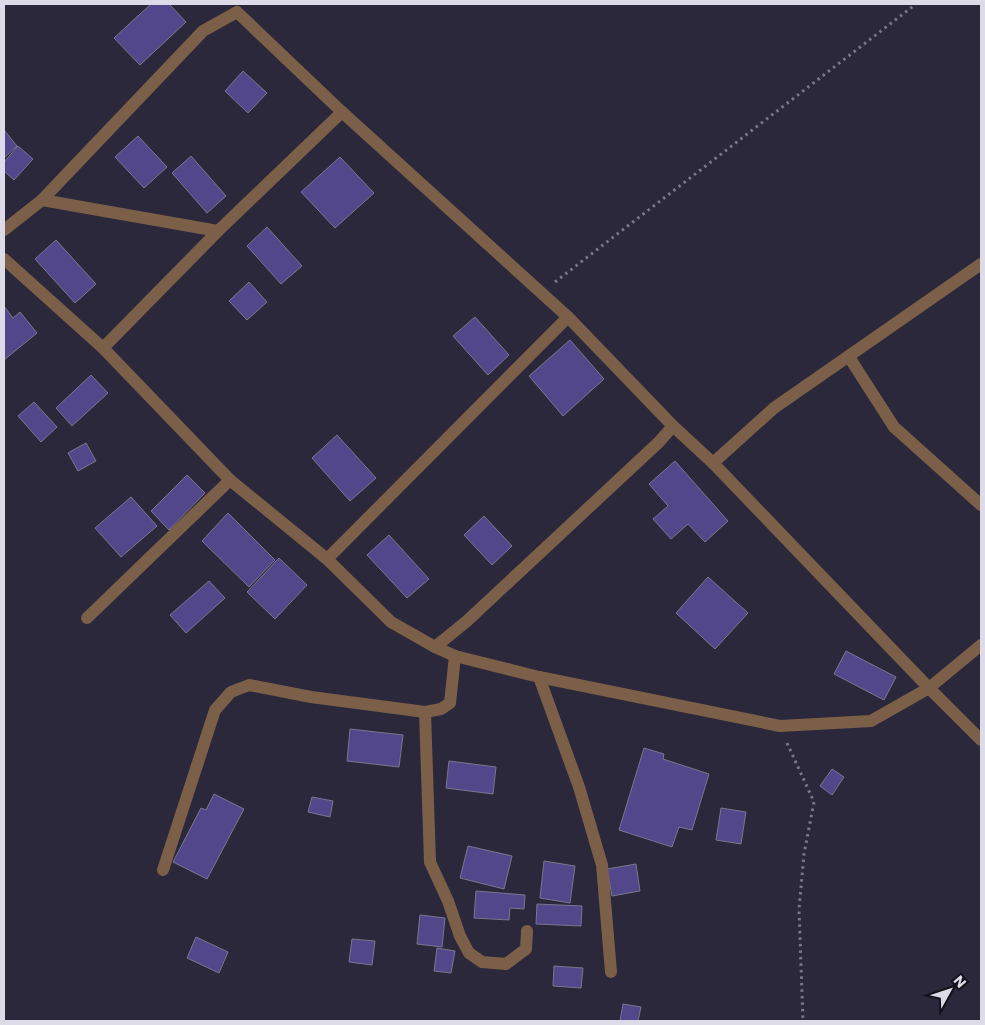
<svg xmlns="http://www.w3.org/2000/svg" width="985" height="1025" viewBox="0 0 985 1025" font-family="Poppins,sans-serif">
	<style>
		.building { fill: #52478b; stroke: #79788d }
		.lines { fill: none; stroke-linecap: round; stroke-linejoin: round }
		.path { stroke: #797887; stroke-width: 3; stroke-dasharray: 2.5 4; stroke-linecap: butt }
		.minor { stroke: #7b5f49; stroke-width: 12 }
	</style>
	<rect width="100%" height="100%" fill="#2a283a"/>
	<g class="building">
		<polygon points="151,4 169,4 186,22 140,65 114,38"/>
		<polygon points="243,71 267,93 248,113 225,91"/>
		<polygon points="4,130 17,146 4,158"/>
		<polygon points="138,136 167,167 144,188 115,157"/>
		<polygon points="18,146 33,159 14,180 4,171 4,162"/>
		<polygon points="191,156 226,196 207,213 172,173"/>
		<polygon points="340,157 374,193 335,228 301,192"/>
		<polygon points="267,227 302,266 281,284 247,246"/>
		<polygon points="56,240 96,284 75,303 35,259"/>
		<polygon points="249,282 267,302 247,320 229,301"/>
		<polygon points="4,306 13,318 20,312 37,333 4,360"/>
		<polygon points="475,317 509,355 488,375 453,336"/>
		<polygon points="570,340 604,379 563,416 529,376"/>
		<polygon points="91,375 108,393 72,426 56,408"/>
		<polygon points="34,402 57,427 41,442 18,416"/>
		<polygon points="337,435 376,478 350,501 312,458"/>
		<polygon points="86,443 96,461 78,471 68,453"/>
		<polygon points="675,461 728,521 705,542 688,524 671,539 653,519 668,506 649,484"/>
		<polygon points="187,475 205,493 169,530 151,511"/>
		<polygon points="131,497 157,526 121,557 95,528"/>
		<polygon points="228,513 275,560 249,587 202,541"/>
		<polygon points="484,516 512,546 492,565 464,535"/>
		<polygon points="389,535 429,579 407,598 367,555"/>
		<polygon points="279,558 307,585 275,619 247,592"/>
		<polygon points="708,577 748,613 715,649 676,613"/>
		<polygon points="209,581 225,598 186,633 170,615"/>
		<polygon points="846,651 896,677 884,700 834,674"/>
		<polygon points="350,729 403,735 399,767 347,761"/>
		<polygon points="644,748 664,754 663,759 709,774 692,830 679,827 672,847 619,830"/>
		<polygon points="449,761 496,767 493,794 446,788"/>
		<polygon points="832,769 844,777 832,795 820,786"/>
		<polygon points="214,794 244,809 207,879 173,862 201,808 206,810"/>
		<polygon points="312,797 333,801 330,817 308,812"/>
		<polygon points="721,808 746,812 741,844 716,840"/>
		<polygon points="468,846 512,856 504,889 460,878"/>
		<polygon points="544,861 575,866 570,903 540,898"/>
		<polygon points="636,864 640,891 612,896 607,869"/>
		<polygon points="476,891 525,895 524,909 510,908 509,920 474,918"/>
		<polygon points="537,904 582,906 581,926 536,924"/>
		<polygon points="420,915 445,918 442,947 417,944"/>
		<polygon points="196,937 228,952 219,973 187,958"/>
		<polygon points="352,939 375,941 372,965 349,962"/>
		<polygon points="437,948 455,951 451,973 434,971"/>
		<polygon points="554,966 583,968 581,988 553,986"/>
		<polygon points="623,1004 641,1007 638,1021 620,1021"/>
	</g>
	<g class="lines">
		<g class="path">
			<polyline points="555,282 916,4"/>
			<polyline points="787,743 814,802 804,854 799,909 803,1021"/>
		</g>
		<g class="minor">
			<polyline points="42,200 218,231"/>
			<polyline points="4,230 42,200 203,31 237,12 342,112 568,317 673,426 713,463 929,688 981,740"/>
			<polyline points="4,259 103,348 230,480 327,559 391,622 435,647 455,656 539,677 780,726 871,721 929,688 981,645"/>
			<polyline points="103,348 218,231 342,112"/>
			<polyline points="849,357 894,427 981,505"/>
			<polyline points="713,463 774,408 981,264"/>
			<polyline points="327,559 568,317"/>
			<polyline points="87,618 230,480"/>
			<polyline points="435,647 467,621 659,442 673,426"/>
			<polyline points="539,677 579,787 602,865 611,972"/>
			<polyline points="425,712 430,862 448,901 460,936 469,953 482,962 506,964 526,949 527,931"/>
			<polyline points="163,870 215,710 231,692 249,685 311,697 425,712 441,709 450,703 455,656"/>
		</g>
	</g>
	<rect width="985" height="1025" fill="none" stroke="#dcdbe7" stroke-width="10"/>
	<g transform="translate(950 990) rotate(50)" stroke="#12121a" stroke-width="4" paint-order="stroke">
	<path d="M0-4L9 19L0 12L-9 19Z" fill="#dcdbe7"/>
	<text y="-8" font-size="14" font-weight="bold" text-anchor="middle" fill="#dcdbe7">N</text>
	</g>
</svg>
